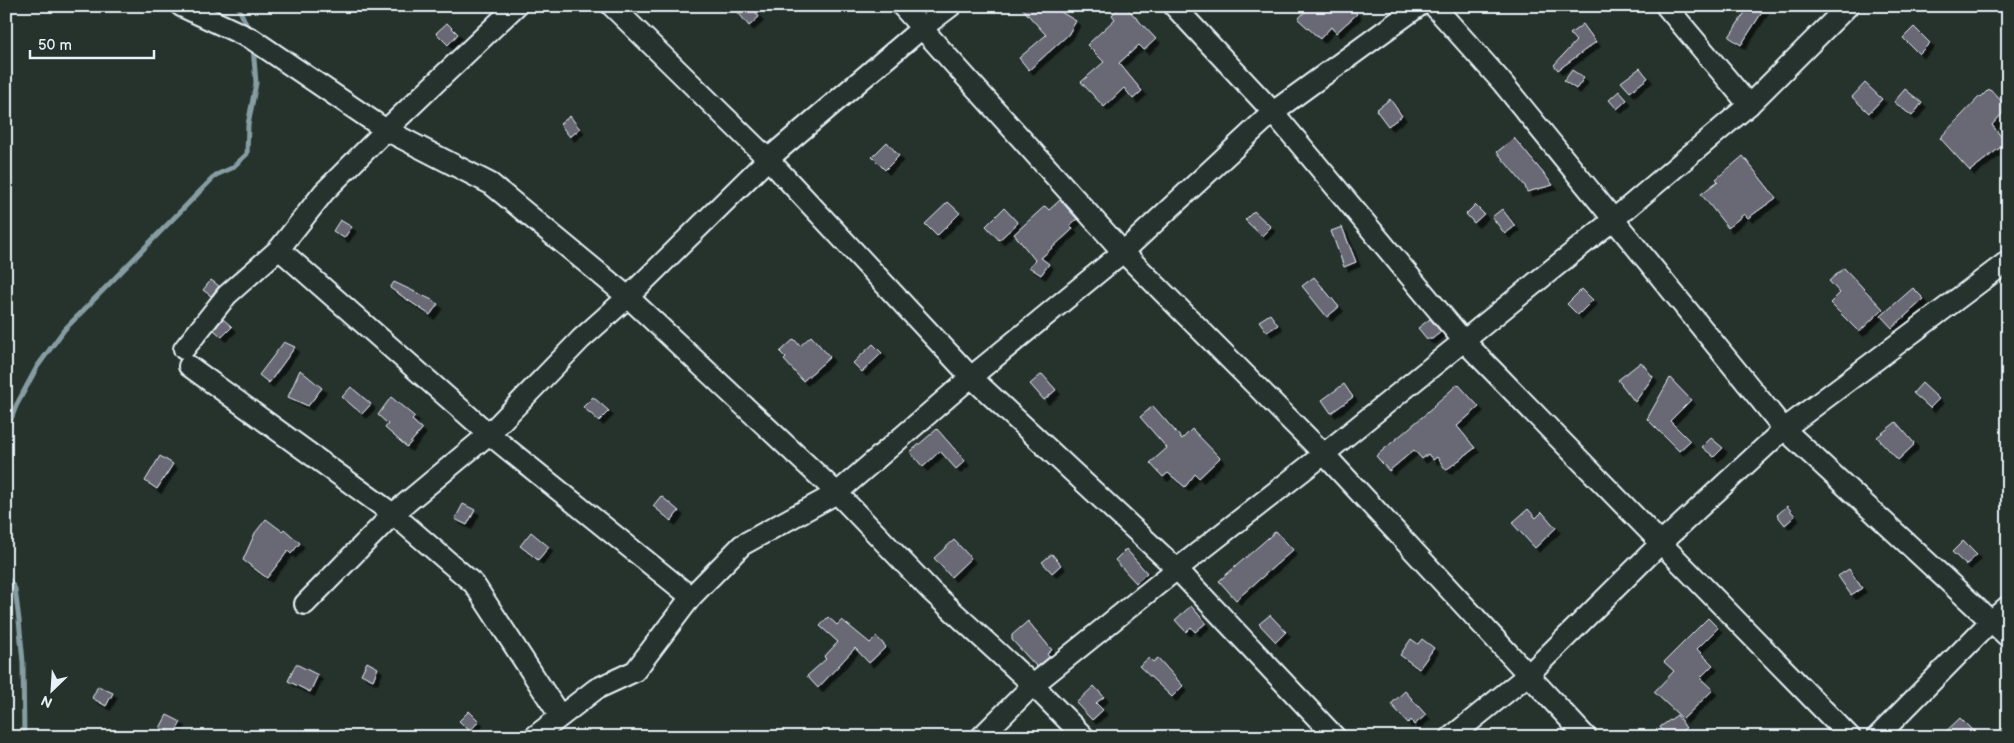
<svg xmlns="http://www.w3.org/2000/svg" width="2014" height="743" viewBox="0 0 2014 743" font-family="'Balsamiq Sans',sans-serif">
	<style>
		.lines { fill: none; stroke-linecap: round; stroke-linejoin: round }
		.stream { stroke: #869ea3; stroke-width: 5 }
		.building { fill: #696874; stroke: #e8f1f8; filter: url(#shadow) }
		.minor-casing { stroke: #e8f1f8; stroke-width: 24 }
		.minor { stroke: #26332d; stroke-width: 20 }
	</style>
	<defs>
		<filter id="shadow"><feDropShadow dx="4.5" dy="4.5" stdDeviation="0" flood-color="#0009"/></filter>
	</defs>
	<rect width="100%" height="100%" fill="#26332d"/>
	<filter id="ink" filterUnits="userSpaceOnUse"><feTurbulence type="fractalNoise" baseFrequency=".02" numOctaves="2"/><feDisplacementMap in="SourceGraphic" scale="10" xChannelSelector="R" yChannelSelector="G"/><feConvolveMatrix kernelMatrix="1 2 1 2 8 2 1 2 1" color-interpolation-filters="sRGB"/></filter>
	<g filter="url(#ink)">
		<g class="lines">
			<g class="stream">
				<polyline points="238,6 249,31"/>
				<polyline points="6,432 16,406 37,367 64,330 216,175 232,168 247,154 248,125 256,83 253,47"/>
				<polyline points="6,533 9,540 6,545"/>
				<polyline points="6,576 15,589 19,620 23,662 24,737"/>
			</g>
		</g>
		<g class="building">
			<polygon points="733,6 751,6 759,17 749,26"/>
			<polygon points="1020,6 1051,6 1076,21 1068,35 1029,70 1019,58 1046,35"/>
			<polygon points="1121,6 1125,6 1156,39 1144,50 1139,45 1119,63 1142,91 1133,99 1124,88 1104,107 1081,82 1104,62 1087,45 1115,19 1112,15"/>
			<polygon points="1310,6 1350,6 1357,14 1336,33 1331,27 1320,39 1298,19"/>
			<polygon points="1749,6 1766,6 1741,45 1729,37"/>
			<polygon points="447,23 458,34 448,45 436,33"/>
			<polygon points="1583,24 1596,42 1558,70 1554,65 1576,41 1570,34"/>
			<polygon points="1914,27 1930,43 1919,54 1903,38"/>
			<polygon points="1640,68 1648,78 1630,92 1621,82"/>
			<polygon points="1572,70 1584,78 1576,89 1564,81"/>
			<polygon points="1865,83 1882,99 1869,113 1852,97"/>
			<polygon points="1905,89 1922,103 1912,116 1894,102"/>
			<polygon points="1989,89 2008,107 1992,125 2006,143 1970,171 1940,138 1980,96 1981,97"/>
			<polygon points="1619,91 1627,100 1617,109 1609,100"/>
			<polygon points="1390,99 1402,116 1388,126 1376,110"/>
			<polygon points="570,116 580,129 570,137 560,124"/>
			<polygon points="1514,138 1553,185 1527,192 1525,186 1497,152"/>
			<polygon points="887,142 899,156 885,170 872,157"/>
			<polygon points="1743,156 1776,198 1748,218 1744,214 1728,228 1701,194 1718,181 1716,179"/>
			<polygon points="1060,200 1077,219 1070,225 1073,229 1041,258 1049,264 1041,275 1029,267 1035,260 1014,234 1045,206 1049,210"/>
			<polygon points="948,202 960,213 937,236 925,224"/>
			<polygon points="1475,205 1484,214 1474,223 1466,214"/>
			<polygon points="1004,208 1018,223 999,240 986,226"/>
			<polygon points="1502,209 1515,226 1505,234 1492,217"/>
			<polygon points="1254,211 1271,227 1262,236 1245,220"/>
			<polygon points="340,220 352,227 344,238 333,231"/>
			<polygon points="1342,227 1356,262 1344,267 1331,231"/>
			<polygon points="1844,268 1883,309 1859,332 1830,303 1840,293 1829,281"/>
			<polygon points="1314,277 1339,307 1327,317 1302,286"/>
			<polygon points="211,280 219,286 211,296 203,290"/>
			<polygon points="394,282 432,300 438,304 430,315 390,288"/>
			<polygon points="1913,288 1924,299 1892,328 1881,316"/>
			<polygon points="1582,289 1593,300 1578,315 1567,304"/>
			<polygon points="1270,314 1278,325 1267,332 1259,321"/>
			<polygon points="223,319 232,327 222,337 214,330"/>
			<polygon points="1430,319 1441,332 1432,339 1427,339 1418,328"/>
			<polygon points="811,336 830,357 803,381 784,360 786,358 780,352 794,339 800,346"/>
			<polygon points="284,342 295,347 269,383 259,375"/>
			<polygon points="873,344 882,353 862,372 853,363"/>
			<polygon points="1641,362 1653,377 1635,402 1618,380"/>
			<polygon points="300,370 322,388 308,406 288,397"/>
			<polygon points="1042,374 1056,390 1044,400 1030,384"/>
			<polygon points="1670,378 1691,400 1670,421 1690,441 1679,451 1647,419"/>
			<polygon points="1922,383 1939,399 1930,408 1913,393"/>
			<polygon points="1344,384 1353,397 1331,413 1322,400"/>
			<polygon points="1458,384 1479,407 1457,426 1475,448 1446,470 1437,457 1433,460 1428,454 1422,459 1414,450 1389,471 1376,456 1434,407 1433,406"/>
			<polygon points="351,387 371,404 362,414 342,397"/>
			<polygon points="391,397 415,417 412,420 422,429 407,447 385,428 388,424 378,415"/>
			<polygon points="593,397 609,411 599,421 583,407"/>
			<polygon points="1153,406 1182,439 1192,429 1220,458 1199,478 1195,474 1185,487 1168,473 1163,477 1150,463 1167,448 1140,417"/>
			<polygon points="1896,422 1914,443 1913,444 1914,445 1898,460 1877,437"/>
			<polygon points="937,429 965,461 956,469 940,451 923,467 910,452"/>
			<polygon points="1711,438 1723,448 1714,457 1702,447"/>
			<polygon points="160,456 173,464 157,489 145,481"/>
			<polygon points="661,496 679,511 671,521 653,506"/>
			<polygon points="463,504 475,510 467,525 455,519"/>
			<polygon points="1787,506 1795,516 1785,525 1777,515"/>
			<polygon points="1528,509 1536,518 1542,512 1556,528 1535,548 1512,523"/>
			<polygon points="266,519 282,531 284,529 300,543 291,554 288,551 267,578 243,560 255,533"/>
			<polygon points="1276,531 1293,550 1236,600 1219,581"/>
			<polygon points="531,532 549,547 538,560 520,546"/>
			<polygon points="954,540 971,558 951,577 934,558"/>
			<polygon points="1963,541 1977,555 1966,565 1952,552"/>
			<polygon points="1126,549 1147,573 1136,583 1115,560"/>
			<polygon points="1052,554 1061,565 1052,573 1042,562"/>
			<polygon points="1849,569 1862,588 1851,595 1838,576"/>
			<polygon points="1191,606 1206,623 1195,632 1191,627 1186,632 1175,620"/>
			<polygon points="1270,615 1286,632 1276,642 1259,624"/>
			<polygon points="828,617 837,625 842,620 870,643 877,637 886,647 869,663 855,648 818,688 807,676 826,659 824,657 838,642 820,626"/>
			<polygon points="1708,618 1718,628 1697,649 1713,665 1700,678 1713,690 1683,719 1654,692 1674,671 1664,662"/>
			<polygon points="1028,621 1052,650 1047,654 1049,657 1037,667 1012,640 1012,635"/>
			<polygon points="1411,639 1418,644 1422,639 1434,648 1419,669 1400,655"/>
			<polygon points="1149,658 1153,662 1158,658 1183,686 1172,697 1139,666"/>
			<polygon points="367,662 378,668 373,680 361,674"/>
			<polygon points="296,664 318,675 310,692 288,681"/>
			<polygon points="98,686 113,693 106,706 92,698"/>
			<polygon points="1094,686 1104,697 1096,703 1103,710 1092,720 1076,703"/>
			<polygon points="1405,691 1426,715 1414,725 1411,720 1408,723 1391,704"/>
			<polygon points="469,711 479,721 470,731 459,721"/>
			<polygon points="167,715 181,722 174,735 160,728"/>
			<polygon points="1677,715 1686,728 1673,737 1667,737 1660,727"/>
			<polygon points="1960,718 1979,737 1940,737"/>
		</g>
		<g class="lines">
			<defs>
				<g id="minor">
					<polyline points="181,6 252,39 386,130 491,184 628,297 837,493 931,591 1033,685 1084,737"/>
					<polyline points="612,6 768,159 971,377 1177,569 1335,737"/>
					<polyline points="902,6 1123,252 1324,454 1586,737"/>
					<polyline points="1174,6 1273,112 1463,340 1850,737"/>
					<polyline points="1434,6 1501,81 1784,429 2008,637"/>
					<polyline points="1666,6 1749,105"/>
					<polyline points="279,249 489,434 691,597"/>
					<polyline points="184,349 227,295 279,249 324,192 386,130 516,6"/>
					<polyline points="189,366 393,514 474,584 560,716"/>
					<polyline points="305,604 393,514 489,434 581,339 628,297 768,159 922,28 951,6"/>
					<polyline points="534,737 596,689 635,671 691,597 742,545 837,493 971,377 1123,252 1273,112 1419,6"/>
					<polyline points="981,737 1033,685 1177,569 1324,454 1613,220 1749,105 1848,6"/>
					<polyline points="1451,737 1529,674 1661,543 1784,429 2008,261"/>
					<polyline points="1877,737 1992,620 2008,606"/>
				</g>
			</defs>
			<use href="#minor" class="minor-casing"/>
			<use href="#minor" class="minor"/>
		</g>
	</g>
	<rect width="2014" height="743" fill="none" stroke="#26332d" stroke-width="25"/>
	<rect x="12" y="12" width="1989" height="718" fill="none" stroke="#e8f1f8" stroke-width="2" filter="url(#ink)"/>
	<g transform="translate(52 690) rotate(205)" stroke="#26332d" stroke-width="4" paint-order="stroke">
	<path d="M0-4L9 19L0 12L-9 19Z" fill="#e8f1f8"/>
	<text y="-8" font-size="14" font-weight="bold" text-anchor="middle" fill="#e8f1f8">N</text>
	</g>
	<path d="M30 50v8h124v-8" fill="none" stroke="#e8f1f8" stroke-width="2.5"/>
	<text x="38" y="50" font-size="15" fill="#e8f1f8" stroke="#26332d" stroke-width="4" paint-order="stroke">50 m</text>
</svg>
